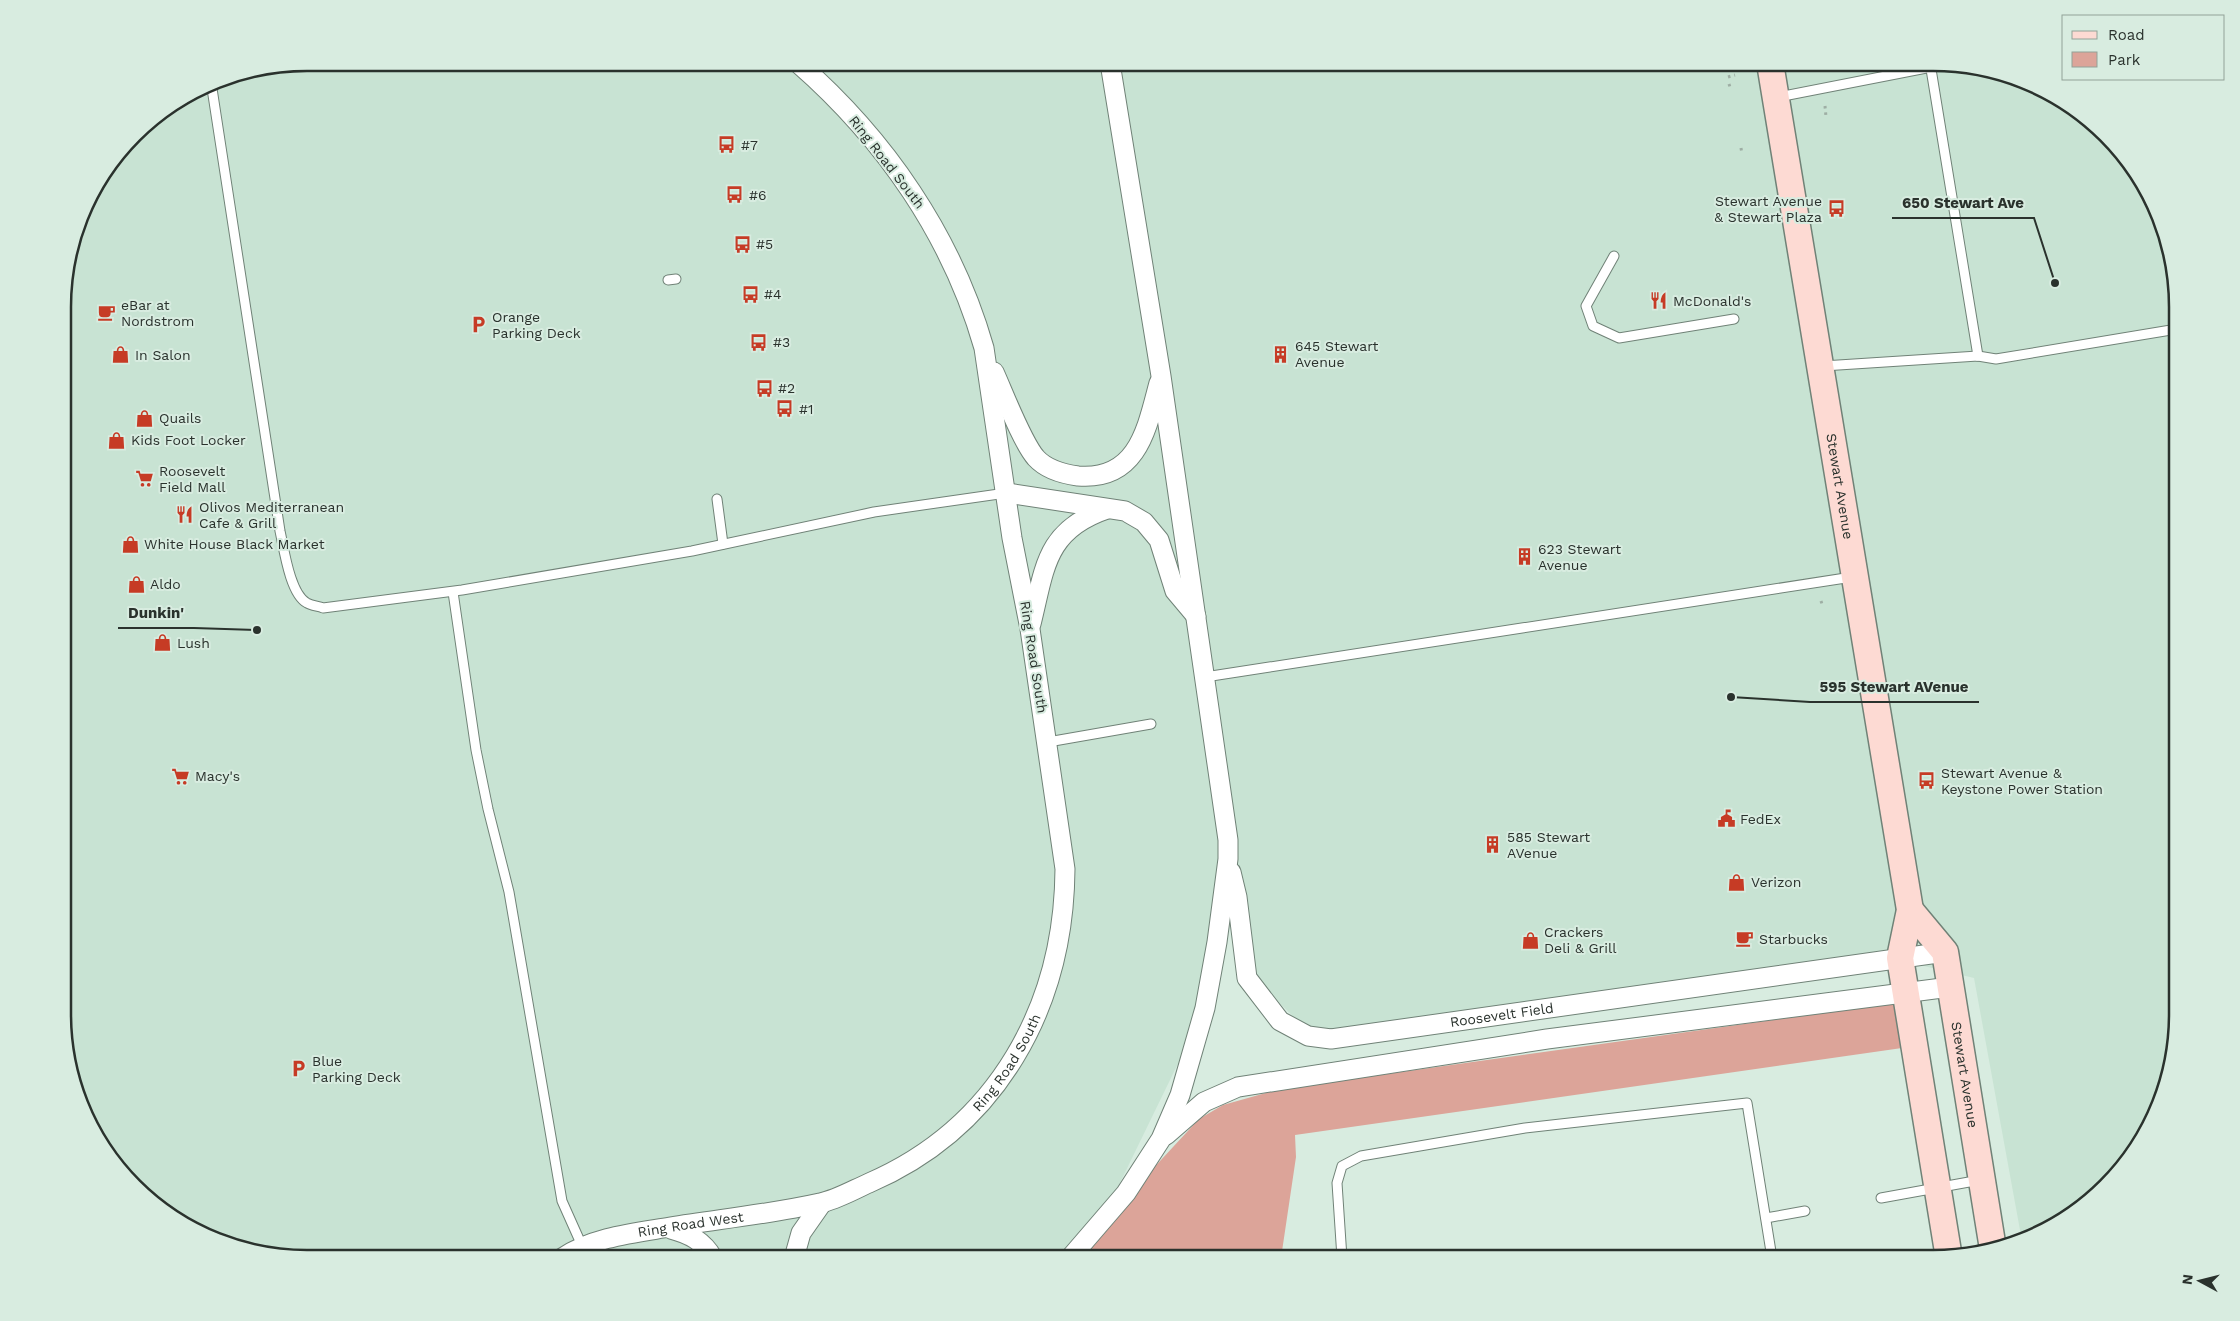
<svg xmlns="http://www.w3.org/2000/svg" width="2240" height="1321" viewBox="0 0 2240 1321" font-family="'Work Sans',sans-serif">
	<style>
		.built { fill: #c8e3d3 }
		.green { fill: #dca499 }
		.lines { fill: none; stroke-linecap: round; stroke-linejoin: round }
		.service-casing { stroke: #708277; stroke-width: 11 }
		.minor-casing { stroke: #708277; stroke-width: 21 }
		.secondary-casing { stroke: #708277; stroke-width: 29 }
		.path { stroke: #9eaea4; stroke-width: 3; stroke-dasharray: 2.5 4; stroke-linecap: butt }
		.service { stroke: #fff; stroke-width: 9 }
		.minor { stroke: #fff; stroke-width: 19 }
		.secondary { stroke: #fddad3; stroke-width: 26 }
		.labels { text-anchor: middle; stroke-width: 4; stroke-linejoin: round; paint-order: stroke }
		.poi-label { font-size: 14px; fill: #2a322d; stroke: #d8ece0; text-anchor: start }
		.street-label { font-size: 14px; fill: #2a322d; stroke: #d8ece0 }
		.rim { fill: none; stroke: #2a322d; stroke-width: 2.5 }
		.leader { fill: none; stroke: #2a322d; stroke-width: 2 }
		.callout-dot { fill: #2a322d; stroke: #d8ece0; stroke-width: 2 }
		.callout-label { font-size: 15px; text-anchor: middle; font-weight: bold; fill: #2a322d; stroke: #d8ece0; stroke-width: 4; stroke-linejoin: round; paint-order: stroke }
	</style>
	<rect width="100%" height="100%" fill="#d8ece0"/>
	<polygon class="built" points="307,63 1933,63 1997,71 2056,95 2106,134 2145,184 2165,229 2177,291 2177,1030 2165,1092 2145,1137 2106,1187 2056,1226 2022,1241 1974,978 1874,954 1326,1032 1301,1024 1257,981 1230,872 1205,1008 1098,1228 1063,1258 307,1258 243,1250 184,1226 134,1187 104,1150 76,1093 65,1046 65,275 88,199 146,123 214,81"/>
	<polygon class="green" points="1902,1002 1909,1047 1295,1135 1296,1157 1281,1258 1070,1258 1199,1119 1223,1105 1280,1089"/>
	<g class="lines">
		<defs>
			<g id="service">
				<polyline points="635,63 636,63"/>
				<polyline points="1930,63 1978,356"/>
				<path d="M211 82 280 531C284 549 290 594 307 603 312 606 318 606 323 608L462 590 692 551 874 512 1006 493"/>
				<polyline points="1778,97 1947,64"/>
				<polyline points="1614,256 1586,306 1593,326 1619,338 1734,319"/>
				<polyline points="668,280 676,279"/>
				<polyline points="1823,366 1978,356 1996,359 2177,329"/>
				<polyline points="717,499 723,544"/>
				<polyline points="453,592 476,750 488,809 509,892 562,1201 583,1248"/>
				<polyline points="1205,677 1852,577"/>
				<polyline points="1048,742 1151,724"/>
				<polyline points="1881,1198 1980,1180"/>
				<polyline points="1766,1218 1805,1211"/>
				<polyline points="1342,1258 1337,1183 1342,1166 1361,1156 1525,1128 1747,1103 1772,1258"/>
			</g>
			<g id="minor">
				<path d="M994 372C1004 394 1022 442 1036 458 1047 470 1063 474 1078 476 1138 481 1147 428 1159 383"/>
				<polyline points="1007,493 1125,511 1144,522 1159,540 1175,591 1196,616"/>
				<path d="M1031 624C1045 568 1045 530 1107 509"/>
				<path id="s1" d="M1231 872 1237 897 1247 978 1280 1021 1308 1036 1331 1039 1945 952"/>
				<polyline points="1166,1135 1204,1102 1238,1087 1547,1039 1950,987"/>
				<path d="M671 1229C690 1234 703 1241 713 1258"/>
				<path id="s2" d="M562 1258C593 1237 634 1233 670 1227 720 1219 771 1214 820 1203 836 1200 853 1190 869 1183 998 1127 1064 1006 1065 869L1030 629 1012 538 984 348C952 236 885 139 798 63"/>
				<polyline points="794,1258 801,1233 822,1203"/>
				<polyline points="1070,1258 1126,1193 1161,1139 1180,1095 1205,1008 1217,942 1228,859 1228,840 1161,376 1110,63"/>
			</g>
			<g id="secondary">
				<path id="s3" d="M1770 63 1910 910 1900 958 1949 1258"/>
				<path id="s4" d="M1910 910 1945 952 1993 1249"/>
			</g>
		</defs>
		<use href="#service" class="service-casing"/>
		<use href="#minor" class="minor-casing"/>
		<use href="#secondary" class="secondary-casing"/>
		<g class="path">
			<polyline points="1817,63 1818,68"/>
			<polyline points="1728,77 1735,75"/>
			<polyline points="1729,84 1731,90"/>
			<polyline points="1825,106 1826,117"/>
			<polyline points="1741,148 1742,154"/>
			<polyline points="1821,601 1822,604"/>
		</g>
		<use href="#service" class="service"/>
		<use href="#minor" class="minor"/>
		<use href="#secondary" class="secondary"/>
	</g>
	<defs>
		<symbol id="bus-bare" viewBox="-9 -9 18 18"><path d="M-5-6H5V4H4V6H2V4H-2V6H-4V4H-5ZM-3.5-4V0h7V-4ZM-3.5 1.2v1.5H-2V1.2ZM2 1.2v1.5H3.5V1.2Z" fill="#c63b25" stroke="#d8ece0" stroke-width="2.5" paint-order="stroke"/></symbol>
		<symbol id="restaurant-bare" viewBox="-9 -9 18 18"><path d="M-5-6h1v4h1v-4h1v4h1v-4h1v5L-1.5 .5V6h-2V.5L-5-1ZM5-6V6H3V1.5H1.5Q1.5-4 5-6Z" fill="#c63b25" stroke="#d8ece0" stroke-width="2.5" paint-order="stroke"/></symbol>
		<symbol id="cafe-bare" viewBox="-9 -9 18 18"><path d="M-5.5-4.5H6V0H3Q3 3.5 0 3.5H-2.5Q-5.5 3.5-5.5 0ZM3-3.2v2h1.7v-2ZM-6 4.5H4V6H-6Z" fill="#c63b25" stroke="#d8ece0" stroke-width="2.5" paint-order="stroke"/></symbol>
		<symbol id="parking-bare" viewBox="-9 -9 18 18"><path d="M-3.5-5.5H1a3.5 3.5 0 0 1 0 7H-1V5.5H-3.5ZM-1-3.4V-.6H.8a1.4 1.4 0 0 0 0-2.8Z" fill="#c63b25" stroke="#d8ece0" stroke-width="2.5" paint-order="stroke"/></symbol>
		<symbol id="building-bare" viewBox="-9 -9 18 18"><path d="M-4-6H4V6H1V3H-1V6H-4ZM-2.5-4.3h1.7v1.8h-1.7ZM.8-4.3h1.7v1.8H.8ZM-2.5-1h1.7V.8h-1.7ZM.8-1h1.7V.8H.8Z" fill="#c63b25" stroke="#d8ece0" stroke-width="2.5" paint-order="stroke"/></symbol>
		<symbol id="shop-bare" viewBox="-9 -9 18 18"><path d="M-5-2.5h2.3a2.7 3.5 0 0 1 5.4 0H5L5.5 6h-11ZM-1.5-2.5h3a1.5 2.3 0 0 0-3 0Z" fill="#c63b25" stroke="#d8ece0" stroke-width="2.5" paint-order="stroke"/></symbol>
		<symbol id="supermarket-bare" viewBox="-9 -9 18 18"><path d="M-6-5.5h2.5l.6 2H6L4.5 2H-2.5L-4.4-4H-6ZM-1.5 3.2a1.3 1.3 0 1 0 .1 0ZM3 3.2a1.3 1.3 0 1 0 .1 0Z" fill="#c63b25" stroke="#d8ece0" stroke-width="2.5" paint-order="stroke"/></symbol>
		<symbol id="civic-bare" viewBox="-9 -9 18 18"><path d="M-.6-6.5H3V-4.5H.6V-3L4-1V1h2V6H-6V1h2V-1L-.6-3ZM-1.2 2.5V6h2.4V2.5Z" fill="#c63b25" stroke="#d8ece0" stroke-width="2.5" paint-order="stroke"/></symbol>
	</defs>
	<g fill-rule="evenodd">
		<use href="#bus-bare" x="714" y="132" width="25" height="25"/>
		<use href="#bus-bare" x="722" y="182" width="25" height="25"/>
		<use href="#bus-bare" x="1824" y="196" width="25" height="25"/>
		<use href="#bus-bare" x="730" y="232" width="25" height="25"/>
		<use href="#bus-bare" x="738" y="282" width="25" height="25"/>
		<use href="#restaurant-bare" x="1646" y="288" width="25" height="25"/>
		<use href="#cafe-bare" x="94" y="300" width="25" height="25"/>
		<use href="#parking-bare" x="466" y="312" width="25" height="25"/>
		<use href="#bus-bare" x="746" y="330" width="25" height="25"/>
		<use href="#building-bare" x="1268" y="342" width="25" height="25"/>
		<use href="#shop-bare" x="108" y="342" width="25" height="25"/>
		<use href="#bus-bare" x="752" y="376" width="25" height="25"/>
		<use href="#bus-bare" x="772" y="396" width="25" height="25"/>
		<use href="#shop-bare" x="132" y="406" width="25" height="25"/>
		<use href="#shop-bare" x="104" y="428" width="25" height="25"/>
		<use href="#supermarket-bare" x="132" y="466" width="25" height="25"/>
		<use href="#restaurant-bare" x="172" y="502" width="25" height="25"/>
		<use href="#shop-bare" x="118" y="532" width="25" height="25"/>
		<use href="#building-bare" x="1512" y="544" width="25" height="25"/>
		<use href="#shop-bare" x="124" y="572" width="25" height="25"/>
		<use href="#shop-bare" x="150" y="630" width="25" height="25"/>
		<use href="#supermarket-bare" x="168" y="764" width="25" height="25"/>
		<use href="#bus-bare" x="1914" y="768" width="25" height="25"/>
		<use href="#civic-bare" x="1714" y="806" width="25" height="25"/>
		<use href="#building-bare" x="1480" y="832" width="25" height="25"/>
		<use href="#shop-bare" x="1724" y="870" width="25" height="25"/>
		<use href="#cafe-bare" x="1732" y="926" width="25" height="25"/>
		<use href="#shop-bare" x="1518" y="928" width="25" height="25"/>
		<use href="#parking-bare" x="286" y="1056" width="25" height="25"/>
	</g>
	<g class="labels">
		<g class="poi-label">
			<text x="741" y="150">#7</text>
			<text x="749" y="200">#6</text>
			<text x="1822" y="206" text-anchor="end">Stewart Avenue<tspan x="1822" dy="16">&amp; Stewart Plaza</tspan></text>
			<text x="756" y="249">#5</text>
			<text x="764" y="299">#4</text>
			<text x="1673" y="306">McDonald's</text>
			<text x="121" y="310">eBar at<tspan x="121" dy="16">Nordstrom</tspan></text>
			<text x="492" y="322">Orange<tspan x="492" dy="16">Parking Deck</tspan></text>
			<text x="773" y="347">#3</text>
			<text x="1295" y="351">645 Stewart<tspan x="1295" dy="16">Avenue</tspan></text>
			<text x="135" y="360">In Salon</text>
			<text x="778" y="393">#2</text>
			<text x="799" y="414">#1</text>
			<text x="159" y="423">Quails</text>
			<text x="131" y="445">Kids Foot Locker</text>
			<text x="159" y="476">Roosevelt<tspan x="159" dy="16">Field Mall</tspan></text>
			<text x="199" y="512">Olivos Mediterranean<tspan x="199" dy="16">Cafe &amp; Grill</tspan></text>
			<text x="144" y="549">White House Black Market</text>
			<text x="1538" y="554">623 Stewart<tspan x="1538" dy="16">Avenue</tspan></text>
			<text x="150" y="589">Aldo</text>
			<text x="177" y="648">Lush</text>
			<text x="1941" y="778">Stewart Avenue &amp;<tspan x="1941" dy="16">Keystone Power Station</tspan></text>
			<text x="195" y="781">Macy's</text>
			<text x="1740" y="824">FedEx</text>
			<text x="1507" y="842">585 Stewart<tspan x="1507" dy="16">AVenue</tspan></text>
			<text x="1751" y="887">Verizon</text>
			<text x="1544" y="937">Crackers<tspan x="1544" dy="16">Deli &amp; Grill</tspan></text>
			<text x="1759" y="944">Starbucks</text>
			<text x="312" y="1066">Blue<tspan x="312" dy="16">Parking Deck</tspan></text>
		</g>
		<g class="street-label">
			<text transform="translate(887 162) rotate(52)" y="5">Ring Road South</text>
			<text dy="5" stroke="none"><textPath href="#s3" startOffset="429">Stewart Avenue</textPath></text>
			<text transform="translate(1034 657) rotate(81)" y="5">Ring Road South</text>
			<text dy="5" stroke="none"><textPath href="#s1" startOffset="389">Roosevelt Field</textPath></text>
			<text dy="5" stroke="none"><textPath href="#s2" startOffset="505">Ring Road South</textPath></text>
			<text dy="5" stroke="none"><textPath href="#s4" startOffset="179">Stewart Avenue</textPath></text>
			<text dy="5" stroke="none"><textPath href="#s2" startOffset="134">Ring Road West</textPath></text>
		</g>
	</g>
	<path d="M0 0H2240V1321H0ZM307 71H1933A236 236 0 0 1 2169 307V1014A236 236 0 0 1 1933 1250H307A236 236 0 0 1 71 1014V307A236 236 0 0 1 307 71Z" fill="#d8ece0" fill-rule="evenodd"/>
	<path class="rim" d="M307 71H1933A236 236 0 0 1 2169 307V1014A236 236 0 0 1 1933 1250H307A236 236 0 0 1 71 1014V307A236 236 0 0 1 307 71Z"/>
	<path class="leader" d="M2055 283L2034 218H1892M257 630L194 628H118M1731 697L1810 702H1979"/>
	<g class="callout-dot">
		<circle cx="2055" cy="283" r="5"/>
		<circle cx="257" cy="630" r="5"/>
		<circle cx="1731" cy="697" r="5"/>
	</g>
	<g class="callout-label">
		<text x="1963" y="208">650 Stewart Ave</text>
		<text x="156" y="618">Dunkin'</text>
		<text x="1894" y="692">595 Stewart AVenue</text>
	</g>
	<rect x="2062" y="15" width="162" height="65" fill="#d8ece0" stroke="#92a298"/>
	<rect x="2072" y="31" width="25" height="8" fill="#fddad3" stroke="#92a298"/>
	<text x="2108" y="40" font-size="15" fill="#2a322d">Road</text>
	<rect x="2072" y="52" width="25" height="15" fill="#dca499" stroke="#92a298"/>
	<text x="2108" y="65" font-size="15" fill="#2a322d">Park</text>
	<g transform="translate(2200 1281) rotate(277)" stroke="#d8ece0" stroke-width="4" paint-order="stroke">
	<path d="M0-4L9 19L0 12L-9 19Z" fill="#2a322d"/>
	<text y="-8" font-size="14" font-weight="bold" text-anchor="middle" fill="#2a322d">N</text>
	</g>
</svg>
